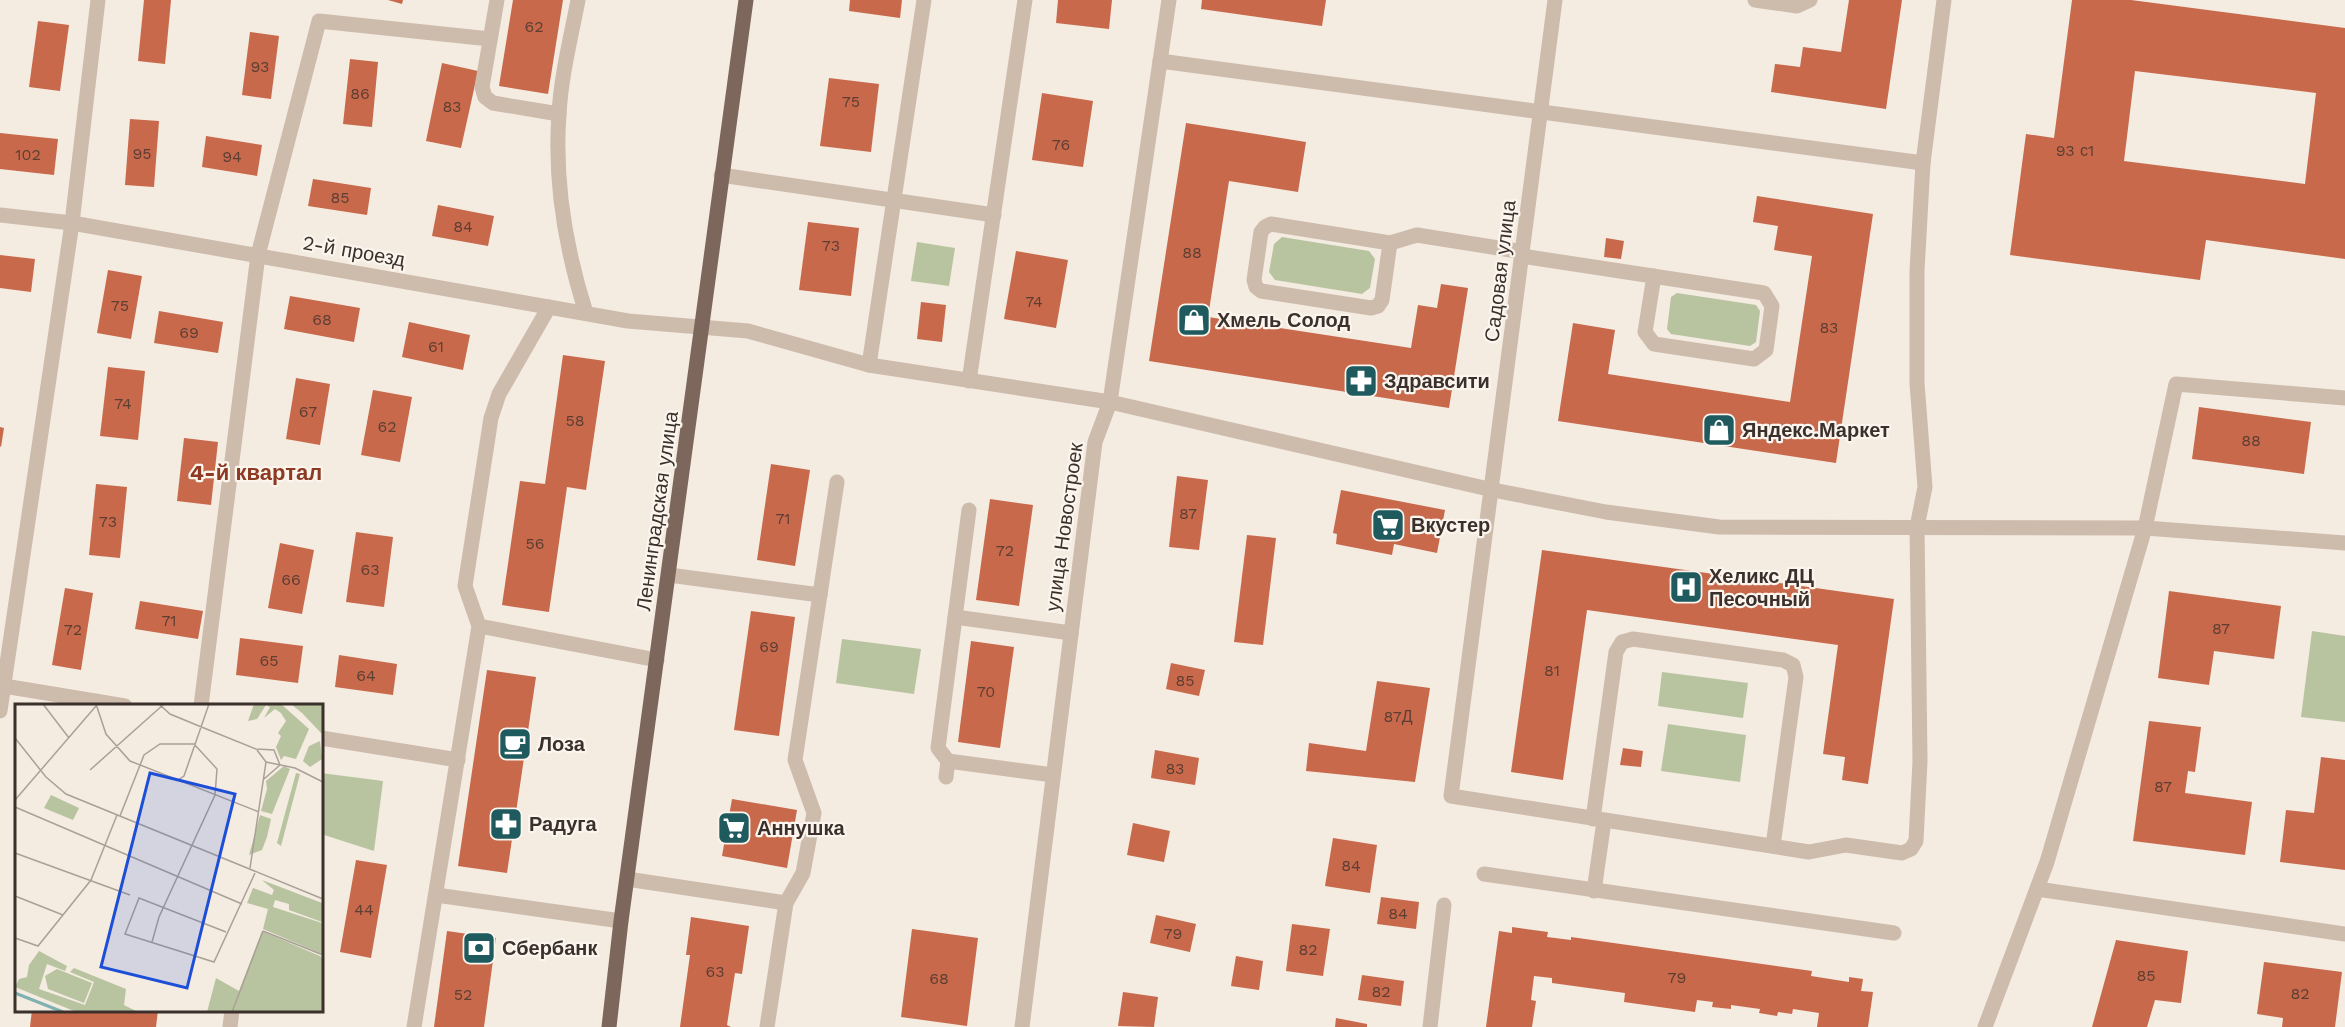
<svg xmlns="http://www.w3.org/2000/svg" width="2345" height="1027" viewBox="0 0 2345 1027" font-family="'Work Sans',sans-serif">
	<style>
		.green { fill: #b8c4a0 }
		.building { fill: #c8694b; fill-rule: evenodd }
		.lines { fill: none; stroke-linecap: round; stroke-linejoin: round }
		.minor { stroke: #cdbbac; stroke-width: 15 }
		.major { stroke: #7d675c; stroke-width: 15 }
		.labels { text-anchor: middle; stroke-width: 4.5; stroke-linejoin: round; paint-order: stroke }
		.number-label { font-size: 16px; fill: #5e3e33 }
		.street-label { font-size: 20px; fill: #3b302b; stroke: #fbf5ee }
		.poi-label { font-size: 20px; font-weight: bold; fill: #3b302b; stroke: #fbf5ee; text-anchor: start }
		.quarter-label { font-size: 22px; font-weight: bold; fill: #8c3b22; stroke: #fbf5ee }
		.inset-river { fill: none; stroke: #7fb0b2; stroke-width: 3 }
		.inset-road { fill: none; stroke: #aaa098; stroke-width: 1.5 }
		.view { fill: #1d4ed8; fill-opacity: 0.15; stroke: #1d4ed8; stroke-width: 3 }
		.inset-edge { fill: none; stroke: #3b302b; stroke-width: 3 }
	</style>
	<rect width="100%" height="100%" fill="#f4ebe1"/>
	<g class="green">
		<polygon points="1282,237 1369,251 1375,259 1370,288 1362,294 1275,280 1269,272 1274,244"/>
		<polygon points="917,242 955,248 949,286 911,281"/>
		<polygon points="1677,293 1756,305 1760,311 1756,342 1750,346 1671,334 1667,329 1671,297"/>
		<polygon points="2312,631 2345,636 2345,722 2301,717"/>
		<polygon points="842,639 921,649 914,694 836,683"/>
		<polygon points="1662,672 1748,683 1743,718 1658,706"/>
		<polygon points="1668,724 1746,735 1740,782 1661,771"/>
		<polygon points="321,773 383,781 374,851 321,834"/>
	</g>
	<g class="building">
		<polygon points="144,0 171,0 165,64 138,61"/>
		<polygon points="388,0 403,0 402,4"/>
		<polygon points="513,0 563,0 548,94 499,86"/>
		<polygon points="850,0 902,0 900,18 849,11"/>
		<polygon points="1058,0 1112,0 1109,29 1056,23"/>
		<polygon points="1202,0 1326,0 1322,26 1201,9"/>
		<polygon points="1849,0 1902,0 1886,109 1771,92 1775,64 1800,67 1803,47 1841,52"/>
		<path d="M2072 0H2131L2345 28V259L2206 240 2200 280 2010 255 2026 134 2054 138ZM2135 71 2316 93 2305 184 2124 161Z"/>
		<polygon points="38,21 69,25 60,91 29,87"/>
		<polygon points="250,32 279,36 271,99 242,95"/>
		<polygon points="350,59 378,62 372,127 343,124"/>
		<polygon points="442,63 478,71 461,148 426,141"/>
		<polygon points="829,78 879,84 871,152 820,146"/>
		<polygon points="1042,93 1093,101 1083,167 1032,160"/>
		<polygon points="130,119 159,121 154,187 125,185"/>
		<polygon points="1186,123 1306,142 1298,192 1229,181 1208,317 1411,348 1418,305 1437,308 1441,284 1468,288 1449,408 1149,361"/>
		<polygon points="0,133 58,139 54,175 0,169"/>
		<polygon points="206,136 262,145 257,176 202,167"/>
		<polygon points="313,179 371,188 367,215 308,206"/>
		<polygon points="1757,196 1873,214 1836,463 1558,421 1573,323 1615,330 1608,374 1790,402 1812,256 1774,250 1778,226 1753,222"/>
		<polygon points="438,205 494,216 488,246 432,236"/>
		<polygon points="808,222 859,228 851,296 799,290"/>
		<polygon points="1606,238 1624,241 1621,259 1604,257"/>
		<polygon points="1016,251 1068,260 1056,328 1004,319"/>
		<polygon points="0,255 35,259 31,292 0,288"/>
		<polygon points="108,270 142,276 131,339 97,333"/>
		<polygon points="290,296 360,308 354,342 284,329"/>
		<polygon points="921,302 946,305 942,342 917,339"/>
		<polygon points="159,311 223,322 218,353 154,343"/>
		<polygon points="409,322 470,335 463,370 402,357"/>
		<polygon points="563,355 605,361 586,490 567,487 549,612 502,605 520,481 545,484"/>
		<polygon points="108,367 145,371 138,440 100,436"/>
		<polygon points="296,378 330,384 320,445 286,439"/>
		<polygon points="373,390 412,397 400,462 361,455"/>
		<polygon points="2199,407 2311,422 2304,474 2192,459"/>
		<polygon points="0,427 4,428 1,447 0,446"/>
		<polygon points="184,438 218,442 211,505 177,501"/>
		<polygon points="771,464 810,470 795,566 757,560"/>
		<polygon points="1177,476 1208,480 1199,550 1169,547"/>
		<polygon points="96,484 127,487 120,558 89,555"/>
		<polygon points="1341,490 1445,510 1437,553 1394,544 1392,555 1336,544 1337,534 1333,533"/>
		<polygon points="990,499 1033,505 1019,606 976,600"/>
		<polygon points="356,532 393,537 384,607 346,602"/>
		<polygon points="1247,535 1276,538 1263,645 1234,642"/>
		<polygon points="280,543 314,550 302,614 268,608"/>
		<polygon points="1542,550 1894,599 1868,784 1842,780 1845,757 1823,754 1838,645 1587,610 1563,780 1511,772"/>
		<polygon points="65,588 93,593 81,670 52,665"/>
		<polygon points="2169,591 2281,606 2274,659 2214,651 2209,685 2158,678"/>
		<polygon points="140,601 203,611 198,639 135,629"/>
		<polygon points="751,611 795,617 779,736 734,730"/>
		<polygon points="240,638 303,646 298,683 236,675"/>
		<polygon points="971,641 1014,647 1000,748 958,742"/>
		<polygon points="339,655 397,664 393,695 335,687"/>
		<polygon points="1171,663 1205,670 1199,696 1166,689"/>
		<polygon points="487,670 536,677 507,873 458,866"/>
		<polygon points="1377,681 1430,688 1415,782 1306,771 1309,743 1366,751"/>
		<polygon points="2149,721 2201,727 2195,772 2188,771 2185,793 2252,802 2245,855 2133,841"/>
		<polygon points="1623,748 1643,751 1641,767 1620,765"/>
		<polygon points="1155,750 1199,758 1195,785 1151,778"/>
		<polygon points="2321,757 2345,760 2345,870 2280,862 2286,810 2314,813"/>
		<polygon points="732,799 797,810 787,868 722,856"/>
		<polygon points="1133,823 1170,831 1164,862 1127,855"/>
		<polygon points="1333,838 1377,845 1370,893 1325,886"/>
		<polygon points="356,860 387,865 371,958 340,952"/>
		<polygon points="1381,897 1419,902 1416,929 1377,924"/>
		<polygon points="1156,915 1196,924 1190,952 1150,943"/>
		<polygon points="691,917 749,926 742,974 735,973 727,1025 731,1027 680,1027 690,955 686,955"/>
		<polygon points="1292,924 1330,929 1323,976 1286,971"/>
		<polygon points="1512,927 1548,932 1547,937 1571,940 1571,937 1812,971 1811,976 1849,982 1849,977 1863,979 1861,991 1873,992 1868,1027 1817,1027 1819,1013 1793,1009 1792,1014 1778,1012 1777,1016 1759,1013 1760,1009 1731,1005 1731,1009 1712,1007 1713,1002 1697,1000 1695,1012 1624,1002 1625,993 1552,983 1552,978 1534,976 1531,1000 1536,1001 1532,1027 1486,1027 1499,931 1512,933"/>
		<polygon points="912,929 978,938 967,1026 901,1017"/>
		<polygon points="447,931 496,938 484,1027 434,1027"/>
		<polygon points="2116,940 2188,951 2181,1003 2155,1000 2147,1027 2092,1027"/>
		<polygon points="1236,956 1263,961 1259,990 1231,986"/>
		<polygon points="2264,962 2342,972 2335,1027 2282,1027 2283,1018 2257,1014"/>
		<polygon points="1362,975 1404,981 1401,1006 1358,1000"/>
		<polygon points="1123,992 1158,997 1154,1027 1118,1026"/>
		<polygon points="32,1010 158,1010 156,1027 30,1027"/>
		<polygon points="1336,1018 1367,1024 1367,1027 1335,1027"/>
	</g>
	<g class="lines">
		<g class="minor">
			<polyline points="497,0 482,87 485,97 493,103 559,114"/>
			<path d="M578 0C571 37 561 76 559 114 554 181 566 250 586 313"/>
			<polyline points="1555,0 1451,796 1809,852 1846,845 1902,853 1911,849 1916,841 1920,761 1917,527 1925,487 1917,383 1917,271 1923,163 1944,0"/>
			<polyline points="1755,0 1797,6 1810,0"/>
			<polyline points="1160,61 1923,163"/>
			<polyline points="721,175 994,215"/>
			<polyline points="0,215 72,223 628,321 748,331 869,365 1110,402 1493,490 1606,512 1719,527 2145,528 2345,543"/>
			<polyline points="1390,243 1382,300 1378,306 1371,308 1261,291 1256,287 1254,280 1261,232 1265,227 1271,224 1390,243 1417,235 1523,252"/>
			<polyline points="1522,256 1764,293 1772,306 1766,350 1754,359 1654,344 1645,332 1654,276"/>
			<polyline points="869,365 924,0"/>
			<polyline points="969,381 1025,0"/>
			<polyline points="669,575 820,595"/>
			<polyline points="955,617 1071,633"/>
			<polyline points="479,626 657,660"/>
			<polyline points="0,683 4,686 125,706"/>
			<polyline points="201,706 258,255 319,21 490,39"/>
			<polyline points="0,711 72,223 98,0"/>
			<polyline points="321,738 458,760"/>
			<polyline points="948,761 1053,775"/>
			<polyline points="946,777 948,761 938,748 969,510"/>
			<polyline points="1593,819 1616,652 1622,642 1633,639 1783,660 1793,665 1796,677 1773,846"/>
			<polyline points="1484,874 1894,933"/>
			<polyline points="627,879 786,903"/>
			<polyline points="2037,889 2345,934"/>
			<polyline points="1594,891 1604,821"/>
			<polyline points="436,895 621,921"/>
			<polyline points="230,1027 232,1010"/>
			<polyline points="414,1027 479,626 465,586 491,418 499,394 549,307"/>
			<polyline points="767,1027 786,903 803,873 814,813 795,760 837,482"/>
			<polyline points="1022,1027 1095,442 1110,402 1169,0"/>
			<polyline points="1430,1027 1444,905"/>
			<polyline points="1985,1027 2047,862 2145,528 2176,384 2345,398"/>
		</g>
		<polyline class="major" points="609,1027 621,921 746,0"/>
	</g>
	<defs>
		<symbol id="shop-square" viewBox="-11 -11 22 22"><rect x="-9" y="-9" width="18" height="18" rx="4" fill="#1f5a5e" stroke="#fbf5ee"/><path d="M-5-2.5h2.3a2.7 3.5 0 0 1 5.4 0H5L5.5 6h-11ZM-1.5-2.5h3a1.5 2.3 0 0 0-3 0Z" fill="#fff"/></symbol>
		<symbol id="pharmacy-square" viewBox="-11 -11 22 22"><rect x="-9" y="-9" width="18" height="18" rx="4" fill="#1f5a5e" stroke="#fbf5ee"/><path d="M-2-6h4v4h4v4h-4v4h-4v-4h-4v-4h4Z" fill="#fff"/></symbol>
		<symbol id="supermarket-square" viewBox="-11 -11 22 22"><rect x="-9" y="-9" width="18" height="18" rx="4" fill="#1f5a5e" stroke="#fbf5ee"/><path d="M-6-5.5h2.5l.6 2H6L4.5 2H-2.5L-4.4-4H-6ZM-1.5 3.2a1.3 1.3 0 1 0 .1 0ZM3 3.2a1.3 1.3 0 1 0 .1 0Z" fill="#fff"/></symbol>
		<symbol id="hospital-square" viewBox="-11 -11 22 22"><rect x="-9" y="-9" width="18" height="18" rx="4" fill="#1f5a5e" stroke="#fbf5ee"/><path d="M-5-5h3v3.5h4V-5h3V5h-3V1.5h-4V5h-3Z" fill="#fff"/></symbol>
		<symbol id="cafe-square" viewBox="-11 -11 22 22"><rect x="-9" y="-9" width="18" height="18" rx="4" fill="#1f5a5e" stroke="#fbf5ee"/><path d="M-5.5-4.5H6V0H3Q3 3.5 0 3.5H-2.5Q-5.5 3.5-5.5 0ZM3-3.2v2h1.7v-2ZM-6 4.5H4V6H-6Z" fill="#fff"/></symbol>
		<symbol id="bank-square" viewBox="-11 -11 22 22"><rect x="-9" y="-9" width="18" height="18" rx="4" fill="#1f5a5e" stroke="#fbf5ee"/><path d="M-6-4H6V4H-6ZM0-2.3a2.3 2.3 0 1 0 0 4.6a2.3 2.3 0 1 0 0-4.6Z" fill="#fff"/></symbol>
	</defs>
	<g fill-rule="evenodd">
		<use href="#shop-square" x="1175" y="301" width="38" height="38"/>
		<use href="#pharmacy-square" x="1342" y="362" width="38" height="38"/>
		<use href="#shop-square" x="1700" y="411" width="38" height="38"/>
		<use href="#supermarket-square" x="1369" y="506" width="38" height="38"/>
		<use href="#hospital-square" x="1667" y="568" width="38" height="38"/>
		<use href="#cafe-square" x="496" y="725" width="38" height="38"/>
		<use href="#pharmacy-square" x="487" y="805" width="38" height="38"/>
		<use href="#supermarket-square" x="715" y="809" width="38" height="38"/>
		<use href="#bank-square" x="460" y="929" width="38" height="38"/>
	</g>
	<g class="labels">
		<g class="number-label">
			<text x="534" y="32">62</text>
			<text x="260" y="72">93</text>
			<text x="360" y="99">86</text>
			<text x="851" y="107">75</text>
			<text x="452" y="112">83</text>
			<text x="1061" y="150">76</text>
			<text x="2075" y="156">93 с1</text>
			<text x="142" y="159">95</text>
			<text x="28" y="160">102</text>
			<text x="232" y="162">94</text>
			<text x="340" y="203">85</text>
			<text x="463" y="232">84</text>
			<text x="831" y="251">73</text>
			<text x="1192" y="258">88</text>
			<text x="1034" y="307">74</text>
			<text x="120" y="311">75</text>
			<text x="322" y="325">68</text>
			<text x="1829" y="333">83</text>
			<text x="189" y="338">69</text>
			<text x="436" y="352">61</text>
			<text x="123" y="409">74</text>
			<text x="308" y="417">67</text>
			<text x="575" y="426">58</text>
			<text x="387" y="432">62</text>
			<text x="2251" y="446">88</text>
			<text x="1188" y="519">87</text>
			<text x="783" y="524">71</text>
			<text x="108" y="527">73</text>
			<text x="535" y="549">56</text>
			<text x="1005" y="556">72</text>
			<text x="370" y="575">63</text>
			<text x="291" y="585">66</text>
			<text x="169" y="626">71</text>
			<text x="2221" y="634">87</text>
			<text x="73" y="635">72</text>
			<text x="769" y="652">69</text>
			<text x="269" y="666">65</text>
			<text x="1552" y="676">81</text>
			<text x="366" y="681">64</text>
			<text x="1185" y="686">85</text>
			<text x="986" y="697">70</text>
			<text x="1398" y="722">87Д</text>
			<text x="1175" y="774">83</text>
			<text x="2163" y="792">87</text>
			<text x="1351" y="871">84</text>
			<text x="364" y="915">44</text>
			<text x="1398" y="919">84</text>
			<text x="1173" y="939">79</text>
			<text x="1308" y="955">82</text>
			<text x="715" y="977">63</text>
			<text x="2146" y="981">85</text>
			<text x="1677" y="983">79</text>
			<text x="939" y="984">68</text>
			<text x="1381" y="997">82</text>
			<text x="2300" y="999">82</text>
			<text x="463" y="1000">52</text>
		</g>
		<g class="street-label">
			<text transform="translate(354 251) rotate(10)" y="7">2-й проезд</text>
			<text transform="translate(1500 271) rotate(-83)" y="7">Садовая улица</text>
			<text transform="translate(657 511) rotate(-82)" y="7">Ленинградская улица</text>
			<text transform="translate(1064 527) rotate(-82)" y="7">улица Новостроек</text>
		</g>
		<g class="poi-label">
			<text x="1217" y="327">Хмель Солод</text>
			<text x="1384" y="388">Здравсити</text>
			<text x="1742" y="437">Яндекс.Маркет</text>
			<text x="1411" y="532">Вкустер</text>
			<text x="1709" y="583">Хеликс ДЦ<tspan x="1709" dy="23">Песочный</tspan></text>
			<text x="538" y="751">Лоза</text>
			<text x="529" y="831">Радуга</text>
			<text x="757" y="835">Аннушка</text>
			<text x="502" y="955">Сбербанк</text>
		</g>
		<g class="quarter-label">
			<text x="256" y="480">4-й квартал</text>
		</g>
	</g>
	<g transform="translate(15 704)">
		<rect width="308" height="308" fill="#f4ebe1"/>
		<path d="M239 0H266L294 25 281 55 269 52 266 56 261 43 266 32 263 29 271 17 266 9 260 5 249 14 255 3 251 1 242 15 233 17ZM276 0H307V30L287 9ZM305 37 307 55 295 63 288 57 294 42ZM269 62 275 65 257 110 246 107 252 85 251 77ZM281 69 285 70 266 142 262 139ZM36 91 64 104 58 116 29 104ZM245 111 256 115 252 133 247 146 234 151ZM247 176 307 199V218L274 206V200L260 196 258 203 307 219V250L248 225 253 205 232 199 238 184 257 191 259 186ZM247 227 307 253V307L192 308 201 274 224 287ZM24 247 52 262 50 267 32 260 24 285 70 301 79 278 55 268 59 264 111 285 109 301 121 307H59L0 283 4 275 12 273 14 261ZM42 265 77 279 69 299 33 285 30 272Z" fill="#b8c4a0"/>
		<path class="inset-river" d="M0 289 48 308"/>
		<path class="inset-road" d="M28 0 54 34M81 0 91 30 115 57 244 108M144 0 155 10 184 22 241 45 259 46 265 61M0 34 31 73 51 90 308 195M251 58 280 64 308 78M75 66 149 0M249 75 265 61M163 76 169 72 194 0M0 96 81 2M0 103 227 200M105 112 129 51 145 40H179L202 65 200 91 144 213 137 238M0 149 115 191M235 164 251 58 242 46M0 192 48 211M248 227 308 251M211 228 124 194 110 230 199 258 240 169M0 234 23 242 76 176 102 111M217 308 248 227"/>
		<path class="view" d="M135 69 220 90 172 284 86 263Z"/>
		<rect width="308" height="308" class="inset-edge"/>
	</g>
</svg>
